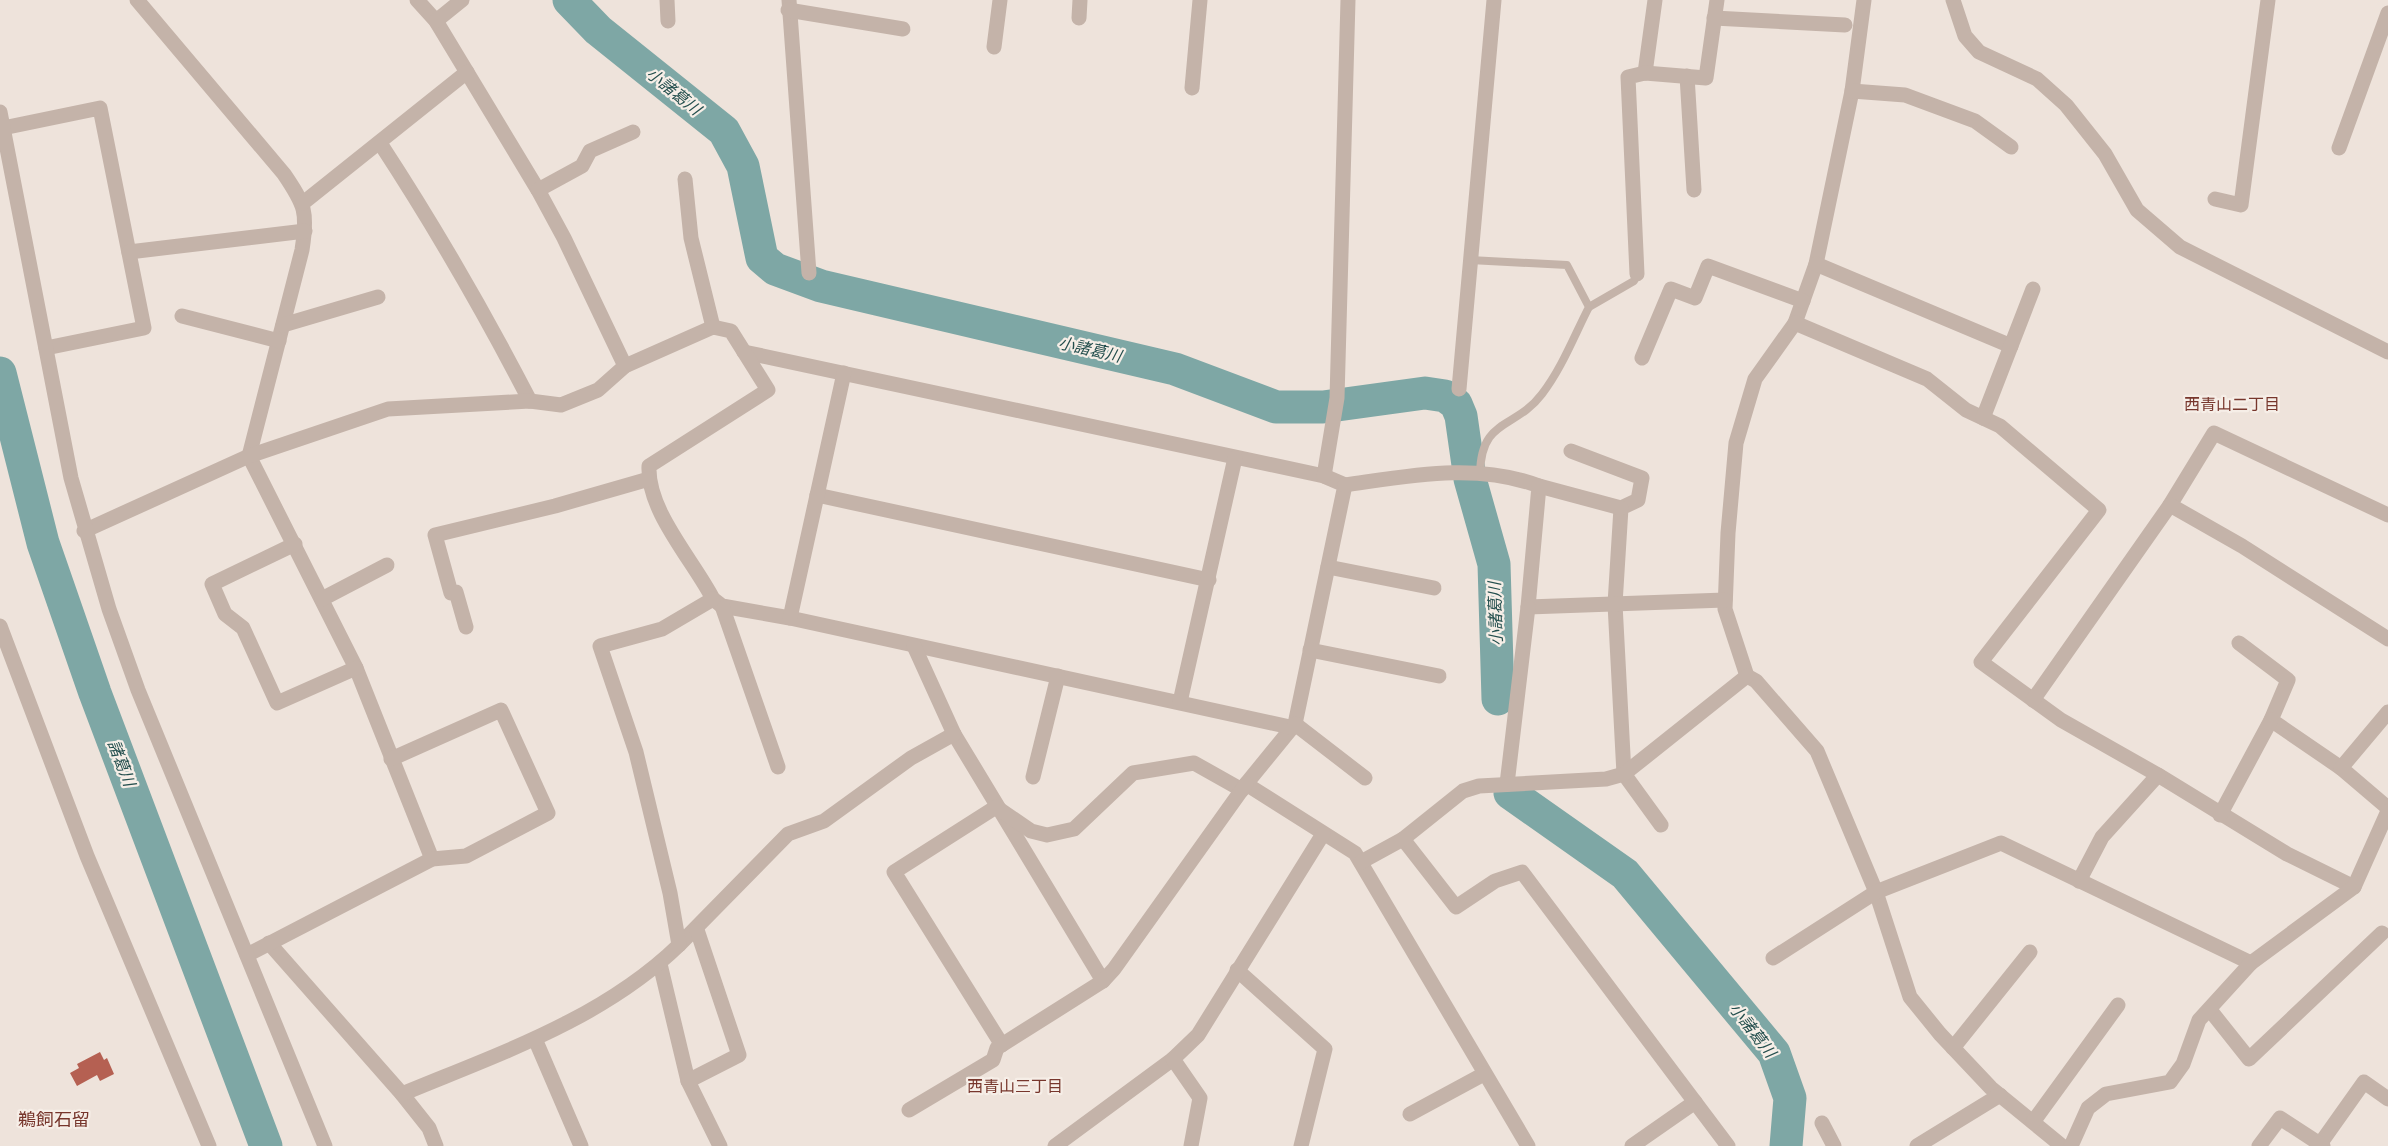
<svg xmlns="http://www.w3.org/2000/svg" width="2388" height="1146" viewBox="0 0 2388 1146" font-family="'IBM Plex Sans','Noto Sans JP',sans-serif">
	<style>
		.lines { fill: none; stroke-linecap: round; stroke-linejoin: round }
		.river { stroke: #7ea7a5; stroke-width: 33 }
		.building { fill: #b56052 }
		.service { stroke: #c4b3a9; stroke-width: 8 }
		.minor { stroke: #c4b3a9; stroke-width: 15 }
		.tertiary { stroke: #c4b3a9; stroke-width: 15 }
		.labels { text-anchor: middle; stroke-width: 4.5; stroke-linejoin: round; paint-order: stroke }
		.water-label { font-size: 16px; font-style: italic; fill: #234e4d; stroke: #f6eee7 }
		.neighbourhood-label { font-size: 16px; fill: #77362c; stroke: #f6eee7 }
		.quarter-label { font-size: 18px; fill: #77362c; stroke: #f6eee7 }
	</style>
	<rect width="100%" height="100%" fill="#eee3db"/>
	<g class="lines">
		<g class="river">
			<polyline points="569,0 598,30 724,131 743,166 762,258 775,269 821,286 1175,369 1276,407 1323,407 1425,393 1445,396 1456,404 1461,416 1470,479 1494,564 1498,699"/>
			<polyline points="0,373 43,543 95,693 266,1146"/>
			<polyline points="1510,793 1625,874 1774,1053 1790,1098 1786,1146"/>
		</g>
	</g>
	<polygon class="building" points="100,1052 104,1060 107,1058 114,1074 100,1081 97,1075 77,1086 70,1073 79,1068 77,1064"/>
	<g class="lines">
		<g class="service">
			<path d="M1470 260 1567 265 1589 307C1574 336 1562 368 1542 394 1515 430 1481 417 1480 474"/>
			<polyline points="1589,307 1634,281 1637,274"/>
		</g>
		<g class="minor">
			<path d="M137 0 284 174C305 205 308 212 302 250L249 456 356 668 432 859"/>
			<polyline points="417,0 436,21 538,190 564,238 625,366"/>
			<polyline points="667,0 668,21"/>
			<polyline points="789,0 809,273"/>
			<polyline points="1864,0 1852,91 1816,264 1795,323 1755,379 1736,443 1728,533 1725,609 1747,676 1756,681 1817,751 1876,892 1910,997 1940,1034 1991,1088 2062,1146"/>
			<polyline points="1953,0 1965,36 1979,52 2037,79 2066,105 2105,154 2137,210 2180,247 2388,352"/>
			<polyline points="788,10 903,29"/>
			<polyline points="1079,18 1080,0"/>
			<polyline points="1714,18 1845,25"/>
			<polyline points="436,21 462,0"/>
			<polyline points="994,47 1000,0"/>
			<polyline points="1645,73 1655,0"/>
			<polyline points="1687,76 1694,190"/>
			<polyline points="1192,88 1200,0"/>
			<polyline points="1852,91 1905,95 1975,121 2011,147"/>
			<polyline points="3,128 100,108 144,328 46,348"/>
			<path d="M380 143C435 227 484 312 530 401"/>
			<polyline points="2339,148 2388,13"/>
			<polyline points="685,179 691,238 713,327"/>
			<polyline points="538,190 582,166 590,151 633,132"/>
			<polyline points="2215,199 2241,205 2268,0"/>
			<polyline points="303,203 467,72"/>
			<polyline points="129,252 305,231"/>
			<polyline points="1816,264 2011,346"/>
			<polyline points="1637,274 1628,77 1645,73 1706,78 1717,0"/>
			<polyline points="182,316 279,341"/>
			<polyline points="1795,323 1927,379 1966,410 2000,426 2099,510 1981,662 2061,720 2158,775 2287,854 2354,887"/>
			<polyline points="283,325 378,297"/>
			<polyline points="744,352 1324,476 1345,485 1295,724 1246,784 1355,853 1528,1146"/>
			<polyline points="1642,358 1671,289 1695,298 1708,266 1803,301"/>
			<polyline points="1459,389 1494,0"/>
			<polyline points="1983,418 2033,289"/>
			<polyline points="1571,451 1642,478 1638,500 1621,508 1615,604 1624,774 1661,825"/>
			<polyline points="1324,476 1337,398 1348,0"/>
			<path d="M1345 485C1409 476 1476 462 1539 486L1528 607 1725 600"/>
			<polyline points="1539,486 1621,508"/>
			<polyline points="817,495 1209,580"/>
			<polyline points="2170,505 2214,433 2388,515"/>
			<path d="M84 531 249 456 388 409 530 401 561 405 598 390 625 366 713 327 731 331 768 390 649 466C647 511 693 560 713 599L722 606 790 618 1290 727"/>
			<polyline points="295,544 212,584 225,614 243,628 277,703 356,668"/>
			<polyline points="1328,567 1434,588"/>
			<polyline points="322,599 387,565"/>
			<polyline points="722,606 778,767"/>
			<polyline points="790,618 844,373"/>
			<polyline points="0,626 87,856 209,1146"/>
			<polyline points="466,627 456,592 451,593 435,535 555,506 649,479"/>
			<polyline points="2239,643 2288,680 2271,720 2341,768"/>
			<polyline points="914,646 954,734 1103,981"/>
			<polyline points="1310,650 1439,676"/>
			<polyline points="2033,700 2170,505 2242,546 2388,639"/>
			<polyline points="1180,702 1235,458"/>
			<polyline points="2388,712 2341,768 2388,808"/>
			<polyline points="1295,724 1365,778"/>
			<polyline points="1033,777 1058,676"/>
			<polyline points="1507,784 1528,607"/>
			<polyline points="2220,815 2271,720"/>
			<polyline points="1403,839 1456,907 1495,881 1522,872 1728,1146"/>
			<polyline points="1361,862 1403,839 1463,791 1479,786 1606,779 1624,774 1747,676"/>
			<polyline points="2079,881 2102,837 2158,775"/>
			<polyline points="269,943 402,1094 429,1128 436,1146"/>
			<polyline points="679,945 788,834 824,821 911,758 954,734"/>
			<polyline points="247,955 432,859 466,856 548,813 501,710 391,759"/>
			<polyline points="1773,958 1876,892 2001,843 2251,963"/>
			<polyline points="660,964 688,1081 720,1146"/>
			<polyline points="1237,970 1325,1049 1301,1146"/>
			<polyline points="2210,1010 2249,1059 2382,933"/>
			<polyline points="535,1039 581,1146"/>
			<polyline points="1002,1045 894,872 996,807 1031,831 1047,835 1074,829 1133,773 1194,763 1242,790"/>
			<polyline points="1953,1048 2030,952"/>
			<polyline points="688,1081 739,1055 697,930"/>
			<path d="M402 1094C498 1054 603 1019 679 945L670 893 636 752 600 646 662 629 713 599"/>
			<polyline points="909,1110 993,1060 997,1048 1103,981 1114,969 1246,784"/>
			<polyline points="1410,1114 1484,1074"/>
			<polyline points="2033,1122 2118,1005"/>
			<polyline points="1822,1123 1834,1146"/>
			<polyline points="2320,1144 2364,1082 2388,1099"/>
			<polyline points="1055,1146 1173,1059"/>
			<polyline points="1191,1146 1200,1098 1173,1059 1198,1035 1323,834"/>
			<polyline points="1632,1146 1695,1102"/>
			<polyline points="1917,1146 2000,1095"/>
			<polyline points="2071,1146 2088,1108 2106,1094 2170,1082 2183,1064 2199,1020 2251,963 2354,887 2388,811"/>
			<polyline points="2259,1146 2280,1118 2323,1146"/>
		</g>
		<polyline class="tertiary" points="0,112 71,478 109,609 138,690 325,1146"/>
	</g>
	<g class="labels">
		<g class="water-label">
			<text transform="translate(674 91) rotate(39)" y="6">小諸葛川</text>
			<text transform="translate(1090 349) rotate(13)" y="6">小諸葛川</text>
			<text transform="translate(1495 614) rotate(-92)" y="6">小諸葛川</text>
			<text transform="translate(122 763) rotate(69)" y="6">諸葛川</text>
			<text transform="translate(1753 1030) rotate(52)" y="6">小諸葛川</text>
		</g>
		<g class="neighbourhood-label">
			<text x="2232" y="410">西青山二丁目</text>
			<text x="1015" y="1092">西青山三丁目</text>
		</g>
		<g class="quarter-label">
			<text x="54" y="1126">鵜飼石留</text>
		</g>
	</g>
</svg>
